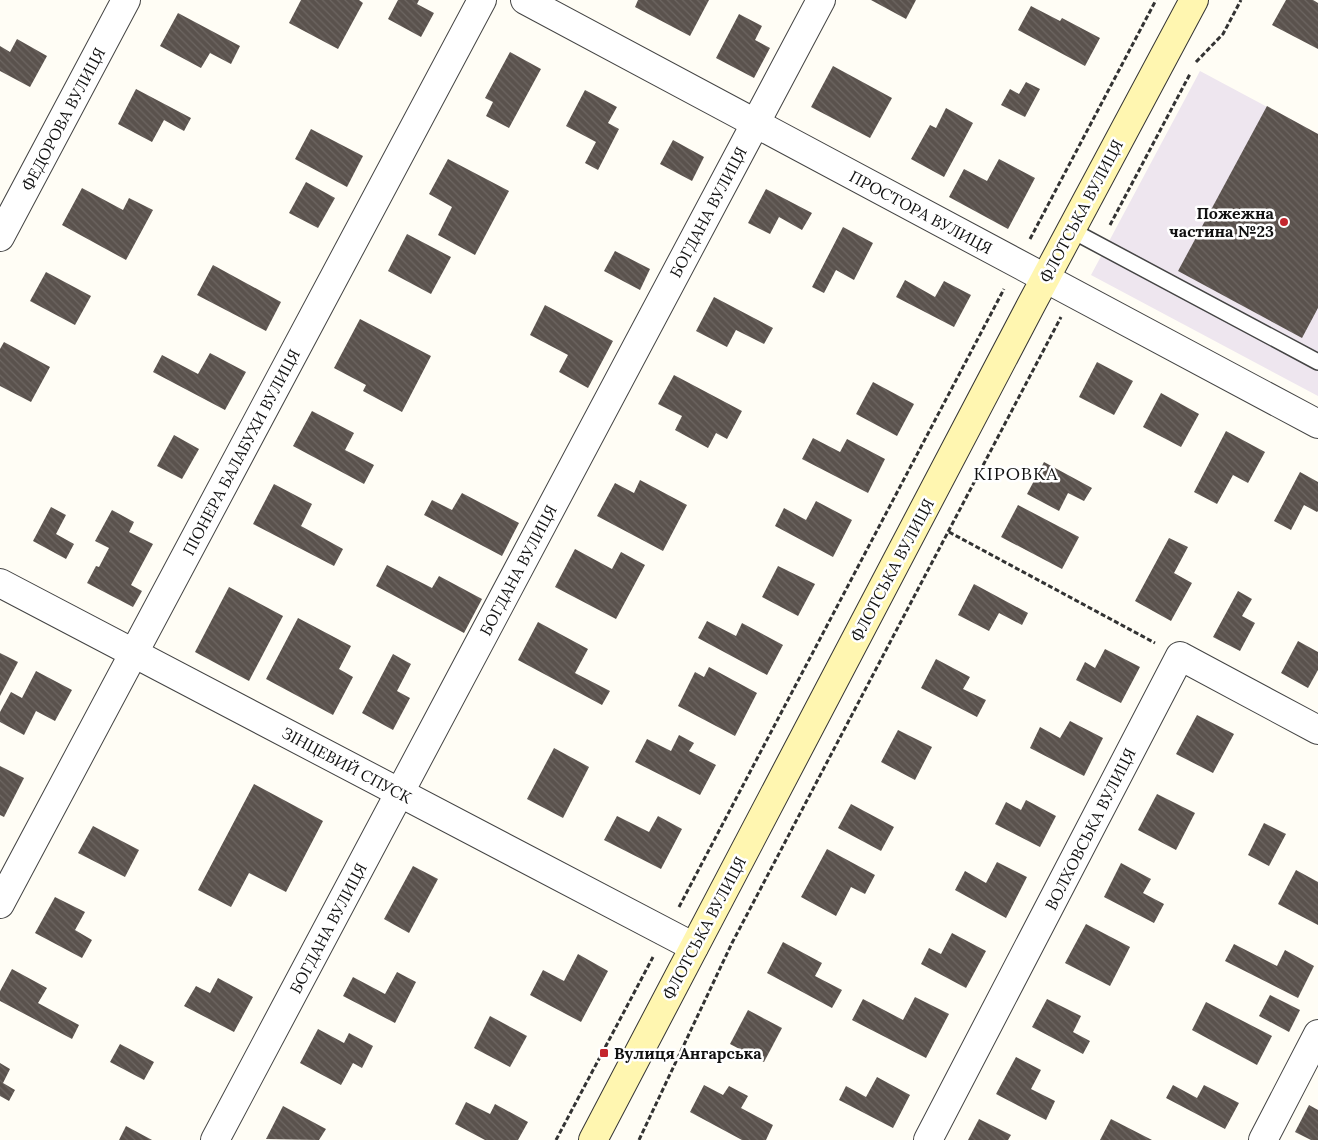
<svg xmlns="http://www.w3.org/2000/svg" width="1318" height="1140" viewBox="0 0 1318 1140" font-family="Lora,serif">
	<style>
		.industrial { fill: #eee6ef }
		.building { fill: url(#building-back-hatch) }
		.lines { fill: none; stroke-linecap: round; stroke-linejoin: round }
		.lane-casing { stroke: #444; stroke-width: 18 }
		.street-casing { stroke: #444; stroke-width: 30 }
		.secondary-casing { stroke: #333; stroke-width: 30 }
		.path { stroke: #333; stroke-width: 3; stroke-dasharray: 5 2.5; stroke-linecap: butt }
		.lane { stroke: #fff; stroke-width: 15 }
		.street { stroke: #fff; stroke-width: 28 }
		.secondary { stroke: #fff6b0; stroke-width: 28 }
		.poi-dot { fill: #c4262e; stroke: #fff; stroke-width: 2 }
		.labels { text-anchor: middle; stroke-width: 5; stroke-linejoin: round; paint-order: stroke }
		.street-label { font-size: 16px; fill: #111; stroke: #fff }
		.poi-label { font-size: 16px; font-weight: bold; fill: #111; stroke: #fff; text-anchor: end }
		.neighbourhood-label { font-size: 18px; letter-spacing: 1px; fill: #111; stroke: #fff }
	</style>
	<defs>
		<pattern id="building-back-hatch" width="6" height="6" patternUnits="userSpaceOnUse" patternTransform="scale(1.25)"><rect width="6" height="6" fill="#5a524d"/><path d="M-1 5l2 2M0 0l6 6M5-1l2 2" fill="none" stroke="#6d6662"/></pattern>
	</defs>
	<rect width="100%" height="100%" fill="#fffdf5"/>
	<polygon class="industrial" points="1200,71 1318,134 1318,396 1091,275"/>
	<g class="building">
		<polygon points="301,0 359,0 363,3 338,49 289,23"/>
		<polygon points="398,0 419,0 417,4 434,13 421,37 388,19"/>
		<polygon points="638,0 709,0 690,36 635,7"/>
		<polygon points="871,0 916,0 906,19"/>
		<polygon points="1286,0 1313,0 1318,3 1318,49 1272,25"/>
		<polygon points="1031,6 1060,21 1062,18 1100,38 1085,66 1018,30"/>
		<polygon points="178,13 240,46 231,64 210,53 201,68 160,46"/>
		<polygon points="739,14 762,26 755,40 770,48 754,78 716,58"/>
		<polygon points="17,39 47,56 30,87 0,71 0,46 10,52"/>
		<polygon points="510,52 541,69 509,128 486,116 493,102 485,98"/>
		<polygon points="833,66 892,98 870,138 811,107"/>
		<polygon points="1026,82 1040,89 1025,117 1001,105 1010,89 1019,94"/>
		<polygon points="136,89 191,118 184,131 164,120 152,142 118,124"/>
		<polygon points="585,90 617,107 608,123 619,129 598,170 585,163 596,142 566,126"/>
		<polygon points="1267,106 1318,134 1318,308 1302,338 1178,271"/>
		<polygon points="946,108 973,123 944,177 911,159 930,125 936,128"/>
		<polygon points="311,129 363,156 347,187 295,159"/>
		<polygon points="673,140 704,157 692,181 660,164"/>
		<polygon points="448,159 509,191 475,255 438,235 452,207 429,194"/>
		<polygon points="999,159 1035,178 1008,229 949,197 964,169 987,181"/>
		<polygon points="306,182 335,198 318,228 289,213"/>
		<polygon points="82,188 123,210 129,198 153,210 126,260 62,225"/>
		<polygon points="766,189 812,213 802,230 779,217 770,234 748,223"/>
		<polygon points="843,227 873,243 854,280 836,270 824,293 812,287"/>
		<polygon points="407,234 451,257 431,294 388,271"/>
		<polygon points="615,251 650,269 640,290 604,271"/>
		<polygon points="213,265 281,302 266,331 197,295"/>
		<polygon points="46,272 91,296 75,325 30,301"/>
		<polygon points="905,280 935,297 944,281 971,295 954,327 896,297"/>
		<polygon points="714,297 773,328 764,344 736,330 727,347 696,331"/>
		<polygon points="545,305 613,341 588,388 559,372 568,355 530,335"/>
		<polygon points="360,319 431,356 402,412 363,391 366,385 334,368"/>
		<polygon points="4,342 50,367 31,402 0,386 0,349"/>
		<polygon points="210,353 246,372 225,410 153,372 162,355 198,374"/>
		<polygon points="1097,362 1133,381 1114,415 1079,397"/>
		<polygon points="674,375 742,411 727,439 716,433 708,448 675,430 682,416 658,404"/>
		<polygon points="873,382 914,404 897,436 856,414"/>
		<polygon points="1161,393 1199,414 1181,447 1143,427"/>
		<polygon points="312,411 354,433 345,450 374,465 364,484 293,446"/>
		<polygon points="1226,431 1265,452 1248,483 1233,475 1217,504 1194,492"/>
		<polygon points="174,435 199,449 182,479 157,466"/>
		<polygon points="813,438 840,452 847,439 885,459 868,493 802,459"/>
		<polygon points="1044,462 1092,488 1084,501 1068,493 1059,511 1027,494"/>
		<polygon points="1300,472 1318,482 1318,511 1317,512 1304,505 1291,530 1274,521"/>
		<polygon points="640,480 687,505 663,551 597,516 615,483 634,493"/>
		<polygon points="274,484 312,504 301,526 343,549 334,566 253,524"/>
		<polygon points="462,493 519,523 502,556 424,515 432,500 452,510"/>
		<polygon points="816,501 852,520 833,557 775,526 784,508 806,520"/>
		<polygon points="1018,505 1079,537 1062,569 1001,537"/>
		<polygon points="51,507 66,515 56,534 74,544 66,559 33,541"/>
		<polygon points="112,510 134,522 129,532 153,544 131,585 142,591 133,607 87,583 96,566 99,567 109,548 95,541"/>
		<polygon points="1169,538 1188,547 1174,573 1192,583 1171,621 1135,601"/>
		<polygon points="575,549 612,569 621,552 645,565 616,619 555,587"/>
		<polygon points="387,565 432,588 439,576 482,599 464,633 376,586"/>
		<polygon points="778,566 815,584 798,616 762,597"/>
		<polygon points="974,584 1028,613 1022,625 999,613 989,631 958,615"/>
		<polygon points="229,587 283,616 249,681 195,652"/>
		<polygon points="1238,591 1252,599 1242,616 1255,623 1240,651 1213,637"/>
		<polygon points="298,618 351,646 339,669 353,677 333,715 266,679"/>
		<polygon points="707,621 736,636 742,623 783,645 767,675 698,638"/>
		<polygon points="538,622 588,649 575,673 610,691 602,705 518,660"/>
		<polygon points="1298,641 1318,652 1318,670 1308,688 1281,673"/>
		<polygon points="1105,649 1140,667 1121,703 1076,680 1085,662 1095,668"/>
		<polygon points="0,653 18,662 0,696"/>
		<polygon points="393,654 411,664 397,691 410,698 393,730 362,713"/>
		<polygon points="936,659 970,677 963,689 986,700 977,717 921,688"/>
		<polygon points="709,667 757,693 735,736 678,706 695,672 704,677"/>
		<polygon points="36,671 72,690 55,721 36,711 24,735 0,722 0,712 11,692 22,698"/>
		<polygon points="1197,715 1234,734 1213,773 1176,754"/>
		<polygon points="1070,721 1103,738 1084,776 1030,748 1040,727 1060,738"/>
		<polygon points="898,730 932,747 915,780 881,762"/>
		<polygon points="679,735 694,743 689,751 716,765 700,795 635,762 647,739 671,751"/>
		<polygon points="554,748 589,767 563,818 527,799"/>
		<polygon points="0,766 24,778 4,817 0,815"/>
		<polygon points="254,784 323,821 286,892 249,873 231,907 198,890"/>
		<polygon points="1157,794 1195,813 1176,850 1138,830"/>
		<polygon points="1026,800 1056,816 1040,847 995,824 1006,802 1021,810"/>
		<polygon points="851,804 894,827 881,851 838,828"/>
		<polygon points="617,816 649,832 658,816 682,829 661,869 604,840"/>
		<polygon points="1264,823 1286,834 1269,866 1248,855"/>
		<polygon points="93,826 139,850 125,877 78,853"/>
		<polygon points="827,849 875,875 865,894 851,887 836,916 801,897"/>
		<polygon points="997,862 1027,877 1006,918 955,890 965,871 986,883"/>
		<polygon points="1121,863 1151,879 1143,893 1164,904 1154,923 1104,897"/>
		<polygon points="413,866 438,879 409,933 384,919"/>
		<polygon points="1296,870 1318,882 1318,925 1278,904"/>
		<polygon points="55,897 85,912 75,930 92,940 82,958 35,933"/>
		<polygon points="1086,924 1130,947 1110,986 1065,963"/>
		<polygon points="952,933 986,951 966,988 921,964 929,948 941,954"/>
		<polygon points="783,942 822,963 815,976 842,990 832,1008 767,973"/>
		<polygon points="1234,944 1277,966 1285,950 1314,966 1298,998 1225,961"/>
		<polygon points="578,954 608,971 581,1022 530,995 543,970 564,981"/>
		<polygon points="12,969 47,988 38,1003 79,1025 72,1039 0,1001 0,991"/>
		<polygon points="397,972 416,982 395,1023 343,996 353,977 385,994"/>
		<polygon points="218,978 253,997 234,1032 184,1006 196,986 210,993"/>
		<polygon points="1270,995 1300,1010 1289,1032 1259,1016"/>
		<polygon points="915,997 949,1014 926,1058 852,1020 863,999 903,1020"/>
		<polygon points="1047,999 1081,1016 1073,1032 1090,1041 1083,1054 1032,1027"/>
		<polygon points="1206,1002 1272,1036 1257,1065 1192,1030"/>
		<polygon points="748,1010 782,1028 764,1062 730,1044"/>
		<polygon points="490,1016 527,1036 510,1067 474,1048"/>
		<polygon points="318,1029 344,1043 349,1033 373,1046 362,1068 353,1063 341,1085 300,1063"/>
		<polygon points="120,1044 154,1062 144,1080 110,1062"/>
		<polygon points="1016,1057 1041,1070 1031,1089 1055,1101 1046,1120 996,1094"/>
		<polygon points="0,1063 10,1069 3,1083 15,1090 9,1101 0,1096"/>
		<polygon points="877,1077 910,1095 893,1128 839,1100 846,1086 866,1097"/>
		<polygon points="704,1085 723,1095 729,1086 748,1096 741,1108 773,1125 766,1140 742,1140 690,1112"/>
		<polygon points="1173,1085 1197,1098 1204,1085 1239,1103 1225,1129 1166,1098"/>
		<polygon points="466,1102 490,1114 495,1104 528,1122 518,1140 485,1140 455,1124"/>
		<polygon points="1309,1105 1318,1110 1318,1140 1311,1140 1295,1132"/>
		<polygon points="283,1106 326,1129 319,1140 266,1139"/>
		<polygon points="979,1119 1011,1135 1008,1140 968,1140"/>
		<polygon points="1111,1119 1152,1140 1100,1140"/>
		<polygon points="126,1126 152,1140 119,1140"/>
	</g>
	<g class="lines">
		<defs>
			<polyline id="lane" points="1071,230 1318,362"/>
			<g id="street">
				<polyline points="525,0 1318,424"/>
				<polyline points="0,237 126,0"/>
				<polyline points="0,583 694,947"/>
				<polyline points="0,904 482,0"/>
				<polyline points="215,1140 821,0"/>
				<polyline points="928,1140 1180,656 1318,730"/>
				<polyline points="1263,1140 1318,1034"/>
			</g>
			<polyline id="secondary" points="593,1140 1031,305 1194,0"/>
		</defs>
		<use href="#lane" class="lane-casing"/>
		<use href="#street" class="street-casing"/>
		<use href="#secondary" class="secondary-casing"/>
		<g class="path">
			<polyline points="1196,62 1223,34 1241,0"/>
			<polyline points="1110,225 1190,74"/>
			<polyline points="1030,239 1156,0"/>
			<polyline points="949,532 1155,643"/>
			<polyline points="679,907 1004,289"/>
			<polyline points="556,1140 653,957"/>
			<polyline points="639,1140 732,943 1061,317"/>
		</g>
		<use href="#lane" class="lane"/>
		<use href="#street" class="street"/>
		<use href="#secondary" class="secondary"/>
	</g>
	<g class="poi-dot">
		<circle cx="1284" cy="222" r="5"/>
		<rect x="599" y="1048" width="10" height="10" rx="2.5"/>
	</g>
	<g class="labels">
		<g class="street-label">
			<text transform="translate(63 119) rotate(-62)" y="6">ФЕДОРОВА ВУЛИЦЯ</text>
			<text transform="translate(1081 211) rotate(-62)" y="6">ФЛОТСЬКА ВУЛИЦЯ</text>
			<text transform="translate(708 212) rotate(-62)" y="6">БОГДАНА ВУЛИЦЯ</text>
			<text transform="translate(921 212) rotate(28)" y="6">ПРОСТОРА ВУЛИЦЯ</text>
			<text transform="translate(241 452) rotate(-62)" y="6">ПІОНЕРА БАЛАБУХИ ВУЛИЦЯ</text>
			<text transform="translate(518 570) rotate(-62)" y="6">БОГДАНА ВУЛИЦЯ</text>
			<text transform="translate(892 570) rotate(-62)" y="6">ФЛОТСЬКА ВУЛИЦЯ</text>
			<text transform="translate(347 765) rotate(28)" y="6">ЗІНЦЕВИЙ СПУСК</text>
			<text transform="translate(1090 829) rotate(-63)" y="6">ВОЛХОВСЬКА ВУЛИЦЯ</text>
			<text transform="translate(328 928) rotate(-62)" y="6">БОГДАНА ВУЛИЦЯ</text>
			<text transform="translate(704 928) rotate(-62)" y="6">ФЛОТСЬКА ВУЛИЦЯ</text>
		</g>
		<g class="poi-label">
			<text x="1274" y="219">Пожежна<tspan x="1274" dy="18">частина №23</tspan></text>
			<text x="614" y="1059" text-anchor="start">Вулиця Ангарська</text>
		</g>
		<g class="neighbourhood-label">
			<text x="1016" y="480">КІРОВКА</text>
		</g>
	</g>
</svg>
